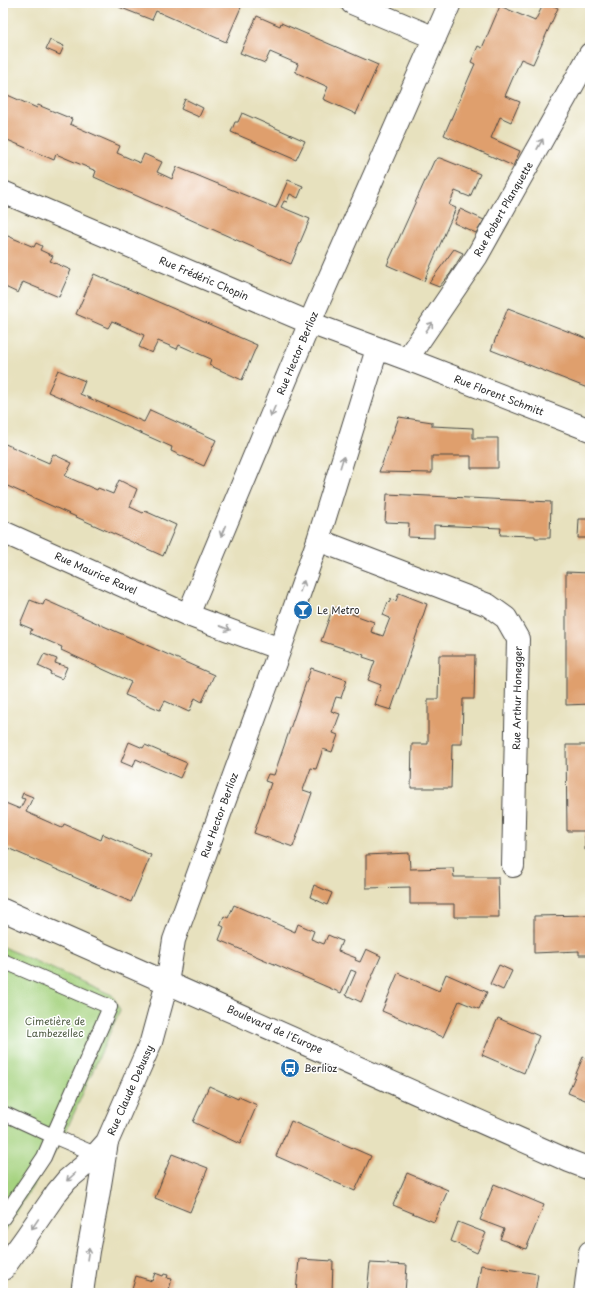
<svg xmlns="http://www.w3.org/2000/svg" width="593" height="1296" viewBox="0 0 593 1296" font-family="'Playpen Sans',sans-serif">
	<rect width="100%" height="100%" fill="#fff"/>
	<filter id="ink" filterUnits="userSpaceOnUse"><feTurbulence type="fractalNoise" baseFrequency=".025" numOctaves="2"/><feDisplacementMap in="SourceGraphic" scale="8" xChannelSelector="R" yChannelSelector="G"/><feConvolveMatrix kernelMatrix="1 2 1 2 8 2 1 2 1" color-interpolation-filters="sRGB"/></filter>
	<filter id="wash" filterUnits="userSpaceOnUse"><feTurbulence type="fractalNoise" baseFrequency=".012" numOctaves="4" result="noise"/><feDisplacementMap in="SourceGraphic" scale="16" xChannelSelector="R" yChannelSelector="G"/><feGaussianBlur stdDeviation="0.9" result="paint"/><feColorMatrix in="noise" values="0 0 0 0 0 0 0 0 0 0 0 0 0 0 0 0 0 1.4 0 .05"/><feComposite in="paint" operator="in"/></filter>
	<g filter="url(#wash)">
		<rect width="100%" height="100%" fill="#e7e1be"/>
		<path fill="#a6d380" stroke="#687f56" d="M3,947L112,995L120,1010L62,1140L3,1233Z"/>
		<g id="blocks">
			<path fill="#df9f6d" d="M121,3H237L242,5L226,42L156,11L152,20L119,7Z
				M544,3H547L558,8L533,64L521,59L505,96L520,102L511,122L500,117L491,138L520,151L513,166L444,135L475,64L471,62L478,46L482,48L500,6L535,21Z
				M257,16L280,26L281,23L378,65L356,114L323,99L328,87L295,72L298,64L270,52L265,63L240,53Z
				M50,40L64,46L60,55L46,49Z
				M3,93L37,108L38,105L72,119L70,124L120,146L117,153L140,163L144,154L162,162L157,172L172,179L177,167L276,208L288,180L303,186L298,198L290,194L287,202L284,201L281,207L310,219L291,264L94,177L96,171L56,154L54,160L3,138Z
				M185,99L203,108L199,117L181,109Z
				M242,113L305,141L296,160L231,132L235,122H238Z
				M438,158H440L480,174L470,197L455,191L449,205L456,208L424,281L387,265L434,161Z
				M460,209L484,220L476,233L454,223Z
				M3,234L34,247L36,243L42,246L40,250L53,256L50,261L71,270L59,297L23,282L18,293L3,286Z
				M454,249L463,253L450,274L439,287L429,283Z
				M94,274L257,345L242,380L209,365L211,359L179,345L177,349L158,341L152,353L139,347L144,335L112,321L108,328L76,314Z
				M508,308L590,340V389L491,350Z
				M58,370L85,381L80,394L144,422L150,410L216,440L204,466L171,451L172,447L48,392Z
				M399,417L432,422V426L473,428V438H498V468H471V456H432V473L379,472Z
				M3,443L49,463L53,454L72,463L65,476L97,490L98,488L113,494L119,480L137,489L130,507L143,513L145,511L176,525L163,556L3,484V477L6,470L3,469Z
				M588,482H590V538H578L579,519H588Z
				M387,494L551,502L550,538H535V536L500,535L501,528L434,525V538L408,537L409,523L385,522Z
				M566,572L590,573V704L566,705Z
				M399,593L427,604L391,710L375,705L381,685L368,680L375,661L363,657L364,655L321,641L333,607L374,622L371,632L383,636L390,618L383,615L388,602L389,603L391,599L396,601Z
				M30,600L43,605L45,600L214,675L202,702L195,698L189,712L165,701L160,710L125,695L131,682L61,650L62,647L30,633L32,629L20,624Z
				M44,654L57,659L55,663L67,667L62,679L50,674L51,672L38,666Z
				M439,655H475L474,699H463L462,744H452L451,788H411L412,744H428V699H438Z
				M311,668L347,680L341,698L336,697L331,711L340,714L333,733L338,735L332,752L323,749L316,769L311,768L303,790L312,793L293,847L254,833L271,783L265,781L268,774L274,775Z
				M129,742L143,748L145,745L187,763L180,778L136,759L133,767L121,762Z
				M566,745H590V850H585V831H567Z
				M23,793L33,797L26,812L62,828L64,824L101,840L103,834L151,855L131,902L3,846V802L20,809L25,799L21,798Z
				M409,853L410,869L453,868L454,877H498L499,917H454V904H410V887L366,888V855Z
				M314,885L332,893L327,905L310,897Z
				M234,905L295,932L298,924L314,931L311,939L324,944L328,935L342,941L338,951L356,958L355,960L360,962L366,949L381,956L361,1002L346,995L356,972L351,970L341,993L219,940L224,927L220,925L224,916L228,918Z
				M590,915V955H579V951L534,953V916Z
				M499,965L512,971L503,990L490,984Z
				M398,973L439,991L446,974L487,992L479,1009L459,1001L443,1037L382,1011Z
				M498,1018L539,1036L524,1073L482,1055Z
				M583,1057L590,1060V1102L568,1093Z
				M209,1086L238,1099L239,1097L257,1105L240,1144L193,1122Z
				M291,1121L371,1156L355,1191L276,1156Z
				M172,1154L208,1168L190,1212L155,1198Z
				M407,1173L448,1190L434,1222L393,1205Z
				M494,1184L544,1205L526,1249L500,1239L504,1229L480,1220Z
				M458,1222L486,1233L477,1253L451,1241Z
				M299,1259L333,1261L332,1293H296Z
				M370,1263L407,1265L405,1293H367Z
				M481,1265L538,1274L535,1293H476Z
				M155,1273L163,1276L164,1274L168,1275L167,1278L172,1279L168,1293H131L136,1276L152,1281Z"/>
		</g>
	</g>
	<g filter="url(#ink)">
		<use href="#blocks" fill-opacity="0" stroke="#474641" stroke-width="1"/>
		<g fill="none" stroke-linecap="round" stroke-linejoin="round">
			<g stroke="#474641" stroke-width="16">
				<path id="lane" d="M3,961L110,1007L53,1136L3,1113
					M3,1218L44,1157L53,1136L95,1154"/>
			</g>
			<g stroke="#474641" stroke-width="24">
				<path id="street" d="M352,3L435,38
					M3,192L310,323L407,359L590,430
					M407,359L477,256L590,54
					M3,532L188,615L280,649
					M318,540L488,605L506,618L518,639L513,866
					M188,615L316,308L450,3
					M3,1269L24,1240L57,1192L67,1180L91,1160L107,1142
					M82,1293L88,1251L97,1203L107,1142L151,1042L167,983L174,940L280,649L318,540L377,349
					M585,1293L590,1252"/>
			</g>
			<g stroke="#474641" stroke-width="24">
				<path id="primary" d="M3,910L569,1161L590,1169"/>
			</g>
			<use href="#lane" stroke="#fff" stroke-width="14"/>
			<use href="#street" stroke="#fff" stroke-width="22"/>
			<use href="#primary" stroke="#fff" stroke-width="22"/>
		</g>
		<defs><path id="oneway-shaft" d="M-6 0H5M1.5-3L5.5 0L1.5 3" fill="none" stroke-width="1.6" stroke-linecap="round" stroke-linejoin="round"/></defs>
		<g stroke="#a0a0a0">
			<use href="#oneway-shaft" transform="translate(540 144) rotate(-61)"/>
			<use href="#oneway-shaft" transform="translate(429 327) rotate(-56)"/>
			<use href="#oneway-shaft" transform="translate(273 411) rotate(113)"/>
			<use href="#oneway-shaft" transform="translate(342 462) rotate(-73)"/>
			<use href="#oneway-shaft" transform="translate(223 531) rotate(113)"/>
			<use href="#oneway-shaft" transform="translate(302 586) rotate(-71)"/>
			<use href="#oneway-shaft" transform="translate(225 628) rotate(21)"/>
			<use href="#oneway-shaft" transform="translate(71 1177) rotate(138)"/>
			<use href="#oneway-shaft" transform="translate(35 1224) rotate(124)"/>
			<use href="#oneway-shaft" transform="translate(88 1254) rotate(-81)"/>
		</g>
	</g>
	<defs>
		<g id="bar-disc" transform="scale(1)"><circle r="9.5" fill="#1f6fb2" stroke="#fff"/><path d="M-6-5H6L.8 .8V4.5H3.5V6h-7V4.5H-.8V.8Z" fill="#fff"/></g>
		<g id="bus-disc" transform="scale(1)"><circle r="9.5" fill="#1f6fb2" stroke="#fff"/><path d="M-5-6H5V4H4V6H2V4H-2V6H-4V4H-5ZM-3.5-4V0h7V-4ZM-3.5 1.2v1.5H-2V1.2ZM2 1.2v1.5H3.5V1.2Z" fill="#fff"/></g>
	</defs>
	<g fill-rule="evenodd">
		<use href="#bar-disc" x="303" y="610"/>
		<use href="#bus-disc" x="290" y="1068"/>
	</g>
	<g text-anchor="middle" stroke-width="3" stroke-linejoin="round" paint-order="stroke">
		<g font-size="10" fill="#2b2b2b" stroke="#fff">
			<text transform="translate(503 209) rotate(-60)" y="4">Rue Robert Planquette</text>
			<text transform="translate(204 278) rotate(23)" y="4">Rue Frédéric Chopin</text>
			<text transform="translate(297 353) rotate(-67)" y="4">Rue Hector Berlioz</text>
			<text transform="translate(499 395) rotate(21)" y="4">Rue Florent Schmitt</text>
			<text transform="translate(96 573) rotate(24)" y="4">Rue Maurice Ravel</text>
			<text transform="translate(517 698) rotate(-89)" y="4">Rue Arthur Honegger</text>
			<text transform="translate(219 815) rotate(-70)" y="4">Rue Hector Berlioz</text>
			<text transform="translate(275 1029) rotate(24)" y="4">Boulevard de l'Europe</text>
			<text transform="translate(130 1090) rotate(-66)" y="4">Rue Claude Debussy</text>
		</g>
		<g font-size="10" fill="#2b2b2b" stroke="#fff" text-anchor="start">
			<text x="317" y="614">Le Metro</text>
			<text x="304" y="1072">Berlioz</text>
		</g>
		<g font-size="10" fill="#505d44" stroke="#fff">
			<text x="55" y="1025">Cimetière de<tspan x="55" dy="12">Lambezellec</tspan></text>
		</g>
	</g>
	<rect width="593" height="1296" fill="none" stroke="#fff" stroke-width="16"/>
</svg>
